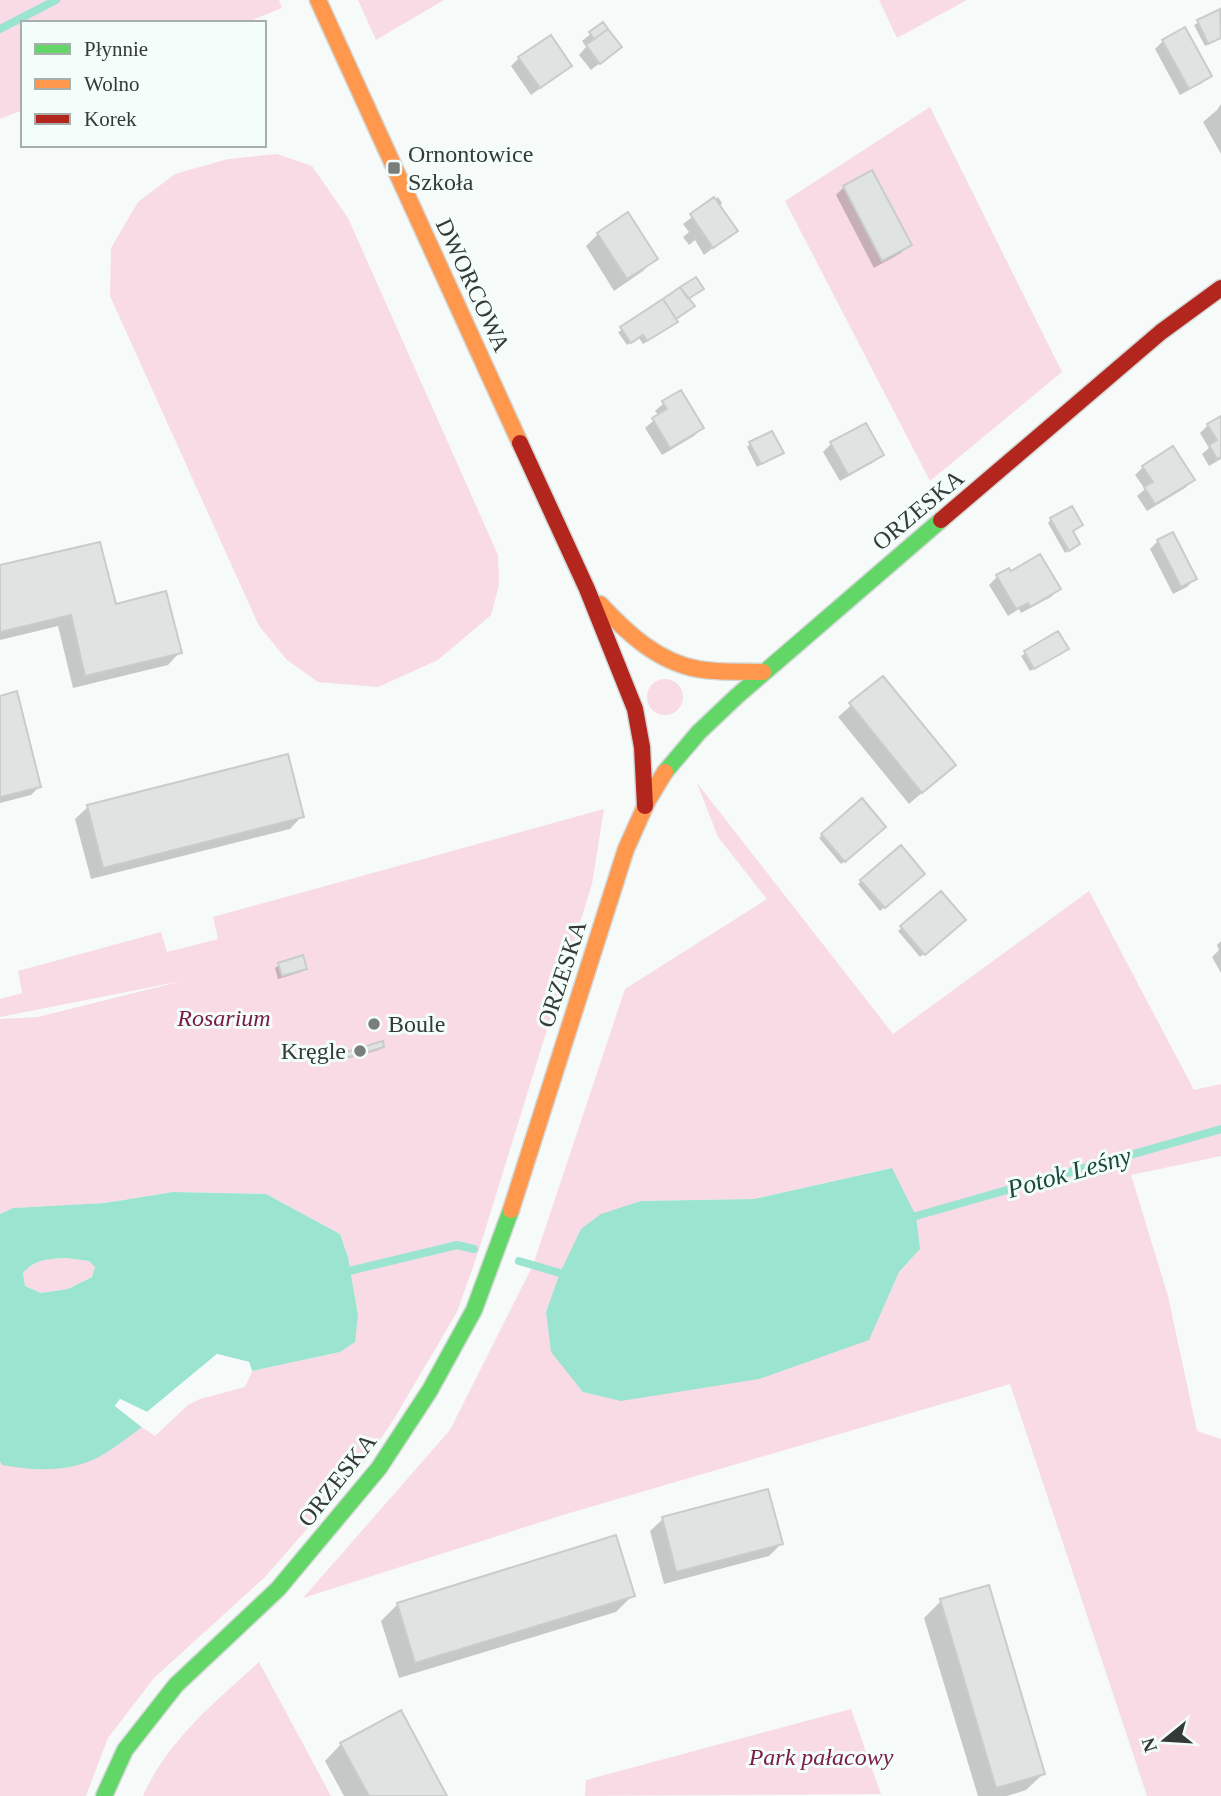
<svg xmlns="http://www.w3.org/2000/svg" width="1221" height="1796" viewBox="0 0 1221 1796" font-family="Georgia,serif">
	<rect width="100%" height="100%" fill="#f6fbf9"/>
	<path fill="#f9dbe5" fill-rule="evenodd" d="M0,0H279L282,8L245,23H23V110L0,119Z
		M358,0H444L376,40Z
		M879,0H967L897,38Z
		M930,107L1062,372L930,481L785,201Z
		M277,154L312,166L348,218L498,555L499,585L491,615L438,660L378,687L318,682L287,660L259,626L110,296L111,248L138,202L175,174L228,159Z
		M647 697a18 18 0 1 1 36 0a18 18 0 1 1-36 0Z
		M697,783L893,1034L1089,891L1194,1090L1221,1084V1156L1131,1175L1168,1296L1197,1431L1221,1439V1796H1147L1010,1384L563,1515L303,1598L450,1430L533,1265L625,989L767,899L718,837ZM891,1168L920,1249L899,1272L868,1340L551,1352L546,1311L581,1229L641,1201L754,1199Z
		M604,809L592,884L479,1250L457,1312L394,1419L364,1464L265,1577L154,1678L108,1738L86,1796H0V1461L3,1465L79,1464L142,1427L155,1436L188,1405L200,1399L245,1387L252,1371L340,1352L358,1315L348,1257L340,1234L266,1194L173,1192L105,1203L13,1208L0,1214V1019L38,1017L182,981L0,1017V999L22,993L18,971L161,932L167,952L218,939L213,917Z
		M66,1258L89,1261L95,1267L92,1277L68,1289L41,1293L25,1286L23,1273C35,1259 48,1259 66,1258Z
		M259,1662L331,1796H143C167,1741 216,1701 259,1662Z
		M851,1709L881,1794L585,1796L586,1780Z"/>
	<path fill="#9ae4d0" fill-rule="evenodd" d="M892,1168L916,1216L920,1249L899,1272L869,1340L759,1379L621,1401L583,1392L551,1352L546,1312L560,1273L581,1229L601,1214L641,1201L754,1199Z
		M173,1192L266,1194L340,1234L348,1257L358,1315L355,1342L340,1352L252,1371L249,1362L217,1354L147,1412L120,1399L115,1406L142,1427C127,1438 111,1451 95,1459C66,1472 33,1471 2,1465L0,1461V1214L13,1208L105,1203ZM66,1258L89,1261L95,1267L92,1277L68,1289L41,1293L25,1286L23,1273C35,1259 48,1259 66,1258Z"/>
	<path fill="#f6fbf9" d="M217,1354L249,1362L252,1371L251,1374L246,1365L218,1358L148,1415L121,1403L120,1405L144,1425V1429L115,1406L120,1399L147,1412Z"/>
	<path fill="#0003" d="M1220,11L1221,38L1205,46L1194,25Z
		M603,24L620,47L591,70L579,55L586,47L582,41Z
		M1163,41L1210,75L1202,83L1180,95L1155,49Z
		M519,58L570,66L531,95L511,66Z
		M1221,104V154L1203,122L1217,110Z
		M871,173L909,245L901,253L874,268L836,195L844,187Z
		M718,197L722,203L719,207L736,230L704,255L695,240L689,245L683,237L689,232L683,224Z
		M598,234L655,259L643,271L614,291L586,246Z
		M702,289L688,300L672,325L643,344L639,338L627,345L618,332Z
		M664,403L702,428L694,436L662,455L645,428L659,416L655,411Z
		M1221,418V459L1209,466L1202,454L1209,448L1200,433L1208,425Z
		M750,444L782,453L757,467L747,447Z
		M831,444L882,454L874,462L840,481L823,452Z
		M1143,467L1193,480L1185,488L1147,511L1137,496L1145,489L1135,475Z
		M1051,519L1081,525L1072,532L1078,544L1075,547L1065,553L1048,523Z
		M1158,541L1195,579L1187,587L1173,594L1150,549Z
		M0,567L115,606L180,652L168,665L73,688L58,626L0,640Z
		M1011,573L1059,589L1051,597L1021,613L1019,609L1008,616L989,585L997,577Z
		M1058,633L1067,649L1030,671L1021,656Z
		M882,678L954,765L909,804L838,717Z
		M0,698L40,786L31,795L0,803Z
		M862,801L881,831L841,864L819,838Z
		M88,807L302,816L290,829L91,879L75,819Z
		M901,847L923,874L880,911L858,884Z
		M941,893L963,920L920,957L898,931Z
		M1221,941V973L1212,957L1219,950L1217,945Z
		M279,965L305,968L301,972L278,979L275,968Z
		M382,1046L379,1050L334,1062L333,1060L337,1056Z
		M663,1519L781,1544L769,1556L664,1584L650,1531Z
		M633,1595L616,1612L399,1678L381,1621L398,1604Z
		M941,1601L1043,1774L1026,1790L1007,1796H978L924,1618Z
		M341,1744L445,1796H344L325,1761Z"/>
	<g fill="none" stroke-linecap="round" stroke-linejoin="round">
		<path stroke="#9ae4d0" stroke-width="8" d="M0,29L56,0
			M916,1216L1221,1129
			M519,1261L560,1273
			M341,1273L457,1245L474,1249"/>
	</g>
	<path fill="#dfe4e2" stroke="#c8ccca" stroke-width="2" d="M1220,9L1221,38L1208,44L1197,20Z
		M603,22L608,29L594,39L589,32Z
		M1185,27L1212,76L1189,89L1162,40Z
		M608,29L622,47L600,64L586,45Z
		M551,35L572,66L540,88L518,57Z
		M872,170L912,245L882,261L843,186Z
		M714,197L738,231L713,248L690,214Z
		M628,212L658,259L627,279L597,233Z
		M696,277L704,289L688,299L680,287Z
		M680,287L695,306L676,319L663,299Z
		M663,299L678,322L647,341L643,335L631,343L620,327Z
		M681,390L704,428L670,448L652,418L667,409L662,401Z
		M1221,416V457L1217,459L1209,445L1217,440L1207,424Z
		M866,423L884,455L848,475L830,442Z
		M772,431L784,453L761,464L749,442Z
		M1173,446L1195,480L1155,504L1144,487L1153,482L1142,466Z
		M1072,506L1083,525L1073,531L1080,544L1069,551L1050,518Z
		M1173,532L1197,579L1181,587L1157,540Z
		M100,542L116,604L166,591L182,653L85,676L71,615L0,632V565Z
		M1040,554L1061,589L1030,607L1028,603L1016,609L996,575L1009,568L1011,571Z
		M1058,631L1069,649L1034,669L1024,651Z
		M883,676L956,765L922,793L849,703Z
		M17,691L41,787L0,797V696Z
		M288,754L304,817L103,868L87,805Z
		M862,798L886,827L845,862L821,834Z
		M901,845L925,874L885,908L860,880Z
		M941,891L966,920L925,955L900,926Z
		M303,955L307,969L282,976L278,963Z
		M383,1041L384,1047L338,1060L336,1055Z
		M768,1489L783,1544L676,1572L662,1517Z
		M616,1535L635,1596L415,1663L397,1603Z
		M989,1585L1045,1774L996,1788L940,1599Z
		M401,1710L447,1796H369L340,1743Z"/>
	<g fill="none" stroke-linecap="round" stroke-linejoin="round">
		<g stroke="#d3d7d6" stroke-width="19">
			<path id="fast" d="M665,772L699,732L737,696L941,520
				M104,1796L125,1750L176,1685L278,1589L379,1468L430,1390L474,1310L511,1210"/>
		</g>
		<g stroke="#d3d7d6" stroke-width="19">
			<path id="slow" d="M318,0L520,443
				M600,604C627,633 658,662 698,669C719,673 742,671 763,672
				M511,1210L626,849L648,800L665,772"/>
		</g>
		<g stroke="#d3d7d6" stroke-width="19">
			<path id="jam" d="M520,443L587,589L635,709L642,747L645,806
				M941,520L1161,332L1221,288"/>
		</g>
		<use href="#fast" stroke="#63d668" stroke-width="16"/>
		<use href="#slow" stroke="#ff974d" stroke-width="16"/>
		<use href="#jam" stroke="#b3261e" stroke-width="16"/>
	</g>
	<g fill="#797d7c" stroke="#f3fefa" stroke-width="2.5">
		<rect x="387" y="161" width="14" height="14" rx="3.5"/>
		<circle cx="374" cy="1024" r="7"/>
		<circle cx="360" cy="1051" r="7"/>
	</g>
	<g text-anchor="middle" stroke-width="6" stroke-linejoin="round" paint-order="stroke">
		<g font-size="24" fill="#353938" stroke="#f3fefa" text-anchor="start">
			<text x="408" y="162">Ornontowice<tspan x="408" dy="28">Szkoła</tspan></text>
			<text x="388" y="1032">Boule</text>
			<text x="346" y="1059" text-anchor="end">Kręgle</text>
		</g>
		<g font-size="24" fill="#353938" stroke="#f3fefa">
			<text transform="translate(473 285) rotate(65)" y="8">DWORCOWA</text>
			<text transform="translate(918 510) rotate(-40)" y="8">ORZESKA</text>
			<text transform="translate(562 974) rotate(-72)" y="8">ORZESKA</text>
			<text transform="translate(337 1480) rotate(-52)" y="8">ORZESKA</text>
		</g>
		<g font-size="24" font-style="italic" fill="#7a1a47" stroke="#f3fefa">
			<text x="224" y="1026">Rosarium</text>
			<text x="821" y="1765">Park pałacowy</text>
		</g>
		<g font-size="26" font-style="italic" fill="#1a483c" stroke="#f3fefa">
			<text transform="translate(1069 1172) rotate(-16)" y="9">Potok Leśny</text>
		</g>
	</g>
	<rect x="21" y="21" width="245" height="126" fill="#f3fefa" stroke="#a7afac" stroke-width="2"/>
	<rect x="35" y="44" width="35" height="10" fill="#63d668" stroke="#a7afac" stroke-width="2"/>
	<text x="84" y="56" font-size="21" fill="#353938">Płynnie</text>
	<rect x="35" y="79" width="35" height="10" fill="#ff974d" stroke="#a7afac" stroke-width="2"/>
	<text x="84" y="91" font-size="21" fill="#353938">Wolno</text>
	<rect x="35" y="114" width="35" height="10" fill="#b3261e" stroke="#a7afac" stroke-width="2"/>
	<text x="84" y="126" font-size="21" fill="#353938">Korek</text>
	<g transform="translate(1165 1740) rotate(252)" stroke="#f3fefa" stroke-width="5" paint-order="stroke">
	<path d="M0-5L12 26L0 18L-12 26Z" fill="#353938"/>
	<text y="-10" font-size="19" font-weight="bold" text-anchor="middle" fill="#353938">N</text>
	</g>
</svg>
